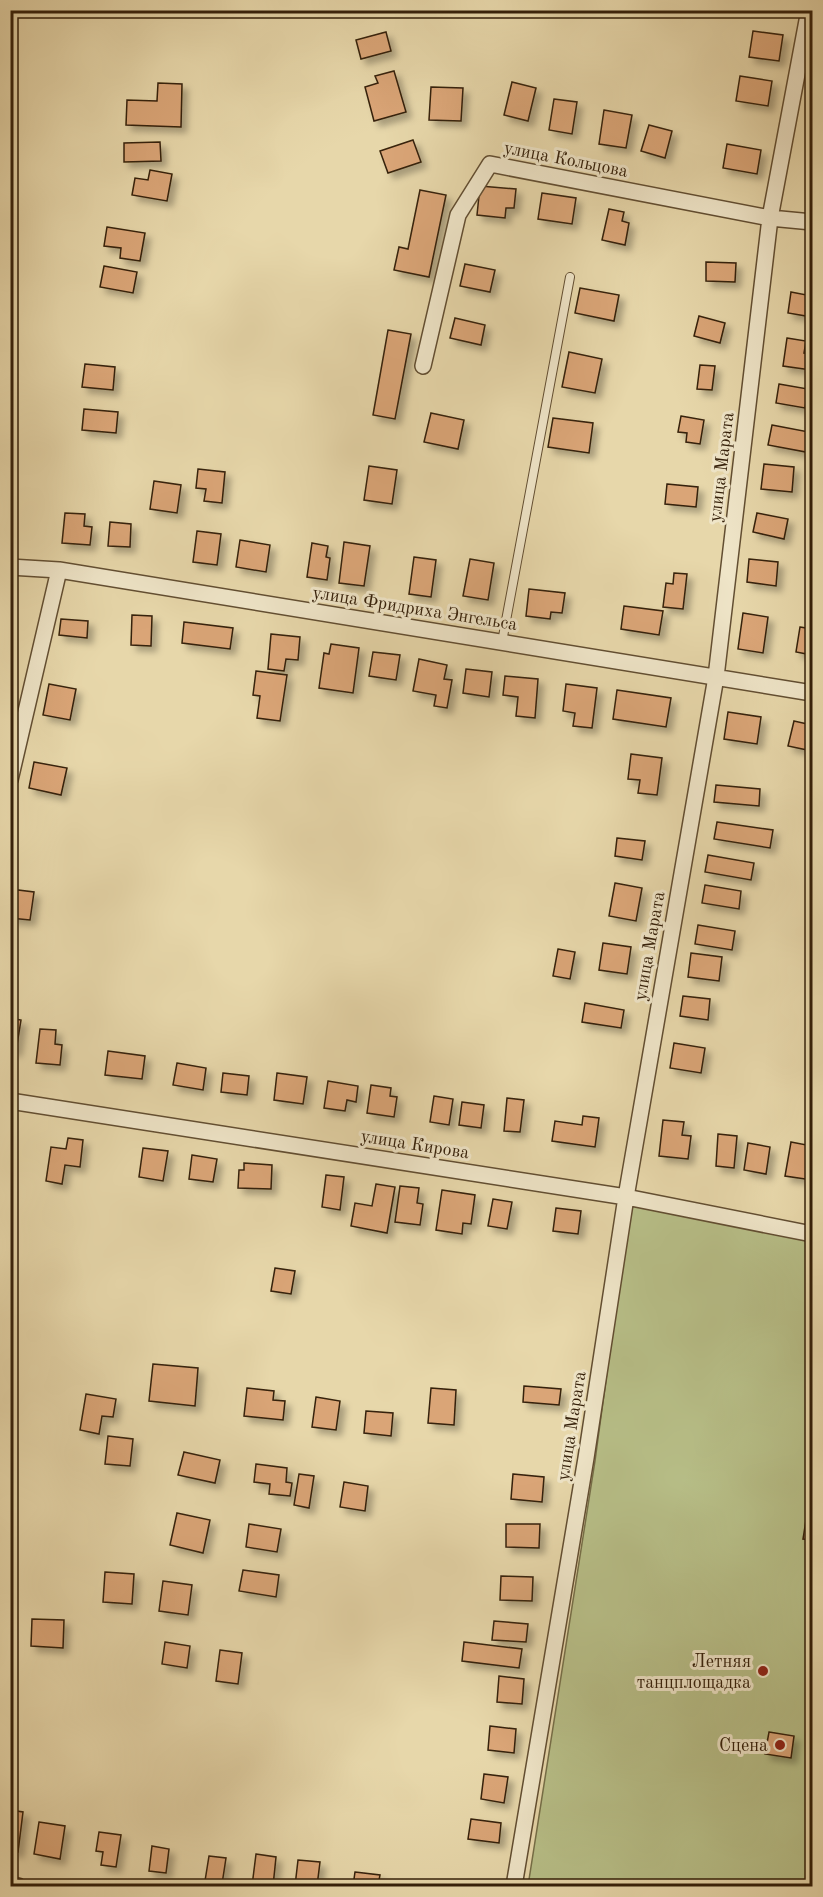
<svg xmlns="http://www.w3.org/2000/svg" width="823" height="1897" viewBox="0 0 823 1897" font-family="'Old Standard TT',serif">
	<defs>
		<filter id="shadow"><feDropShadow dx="5.5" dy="5.5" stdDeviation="3" flood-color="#0004"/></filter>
	</defs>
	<rect width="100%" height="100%" fill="#e7d7aa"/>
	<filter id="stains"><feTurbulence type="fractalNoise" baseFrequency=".00333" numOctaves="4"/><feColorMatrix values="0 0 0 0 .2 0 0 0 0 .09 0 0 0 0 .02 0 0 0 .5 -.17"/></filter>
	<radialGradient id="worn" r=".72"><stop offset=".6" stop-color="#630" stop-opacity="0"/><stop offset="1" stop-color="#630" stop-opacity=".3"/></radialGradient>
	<path fill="#b7be87" stroke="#766f48" stroke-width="1.5" d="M630,1202L812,1242V1886H528L595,1461Z"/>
	<path fill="#daa577" stroke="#35200a" stroke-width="1.5" filter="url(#shadow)" d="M753,31L783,35L779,61L749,57Z
		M386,32L391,51L361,59L356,40Z
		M394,71L406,112L374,121L365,87L378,83L375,76Z
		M740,76L772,81L768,106L736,101Z
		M512,82L536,88L528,121L504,115Z
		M158,83L182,84L181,127L126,125L127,100L157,101Z
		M431,87L463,88L461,121L429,120Z
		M554,99L577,102L572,134L549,130Z
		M604,110L632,115L626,148L599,144Z
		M649,125L672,131L665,158L641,151Z
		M413,140L421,162L388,173L380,151Z
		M160,142L161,161L124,162V143Z
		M727,144L761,150L757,174L723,168Z
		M150,170L172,174L167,201L132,195L135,178L148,180Z
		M480,186L516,189L514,208H506L505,218L477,215Z
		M420,190L446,195L429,277L394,270L399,247L408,249Z
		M542,193L576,198L572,224L538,219Z
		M609,209L624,212L622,221L629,223L625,245L602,240Z
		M107,227L145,233L140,261L120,258L121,248L104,246Z
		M706,262L736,263L735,282L706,281Z
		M465,264L495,270L490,292L460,286Z
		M104,266L137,272L133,293L100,287Z
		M580,288L619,295L614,321L575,313Z
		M791,292L812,296V317L788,313Z
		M699,316L725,323L720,343L694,336Z
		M455,318L485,325L481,345L450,338Z
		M388,330L411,334L395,419L373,415Z
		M787,338L806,341L804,353L812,354L811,370L783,366Z
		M569,352L602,359L595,393L562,387Z
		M85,364L115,367L113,390L82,387Z
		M700,365L715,366L712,390L697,389Z
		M779,384L808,389L805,408L776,403Z
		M84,409L118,412L116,433L82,430Z
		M431,413L464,420L458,449L424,442Z
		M681,416L704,420L700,444L686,442L687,433L678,432Z
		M553,418L593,423L589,453L548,447Z
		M772,425L809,432L806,452L768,445Z
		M764,464L794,467L792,492L761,489Z
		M369,466L397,470L392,504L364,500Z
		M198,469L225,472L222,503L204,501L206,489L196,488Z
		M154,481L181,485L177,513L150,509Z
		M667,484L698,487L696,507L665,504Z
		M65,513L85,514L84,526L92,527L90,545L62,543Z
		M757,513L788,519L784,539L753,532Z
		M110,522L131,524L130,547L108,546Z
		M197,531L221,534L217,565L193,562Z
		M240,540L270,545L266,572L236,567Z
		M344,542L370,546L364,586L339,583Z
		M312,543L328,546L326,557L330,558L327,580L307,577Z
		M414,557L436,560L431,597L409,594Z
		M470,559L494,563L488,600L463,596Z
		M749,559L778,562L776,586L747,582Z
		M674,573L687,574L683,609L663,607L666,583L673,584Z
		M529,589L565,593L562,613L551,612L550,619L526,616Z
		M624,606L663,611L659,635L621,629Z
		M743,613L768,617L763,653L738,649Z
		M132,615L152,616L151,646L131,645Z
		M61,619L88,621L87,638L59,635Z
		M184,622L233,628L230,649L182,643Z
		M800,627L812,629V655L796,652Z
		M271,634L300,637L298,660L286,659L284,671L268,669Z
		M331,644L359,648L353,693L319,688L324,653L329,654Z
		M373,652L400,655L396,680L369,676Z
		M419,659L447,665L444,679L452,680L447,708L434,706L436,695L413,691Z
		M466,669L492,672L489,697L463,693Z
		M256,671L287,675L280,721L257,718L260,696L253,695Z
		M505,676L538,679L535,718L516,716L518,697L503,695Z
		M49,684L76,689L70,720L43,715Z
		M566,684L597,688L592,728L573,726L575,713L563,711Z
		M617,690L671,698L666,727L613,719Z
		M728,712L761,717L757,744L724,739Z
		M794,721L812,725V751L788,746Z
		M631,754L662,758L657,795L638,793L640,780L628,779Z
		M34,762L67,768L61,795L29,788Z
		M716,785L760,789L759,806L714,802Z
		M717,822L773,830L770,848L714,839Z
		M617,838L645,841L642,860L615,856Z
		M708,855L754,863L751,880L705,872Z
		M615,883L642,888L636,921L609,916Z
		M705,885L741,891L739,909L702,903Z
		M10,889L34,892L30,920L10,918Z
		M698,925L735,931L732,950L695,944Z
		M603,943L631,947L627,974L599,970Z
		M558,949L575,952L570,979L553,976Z
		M691,953L722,957L719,981L688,977Z
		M683,996L710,999L708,1020L680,1016Z
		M585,1003L624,1010L621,1028L582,1022Z
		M10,1018L21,1020L16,1051L10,1050Z
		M40,1029L56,1030L55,1044L62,1045L60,1065L36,1063Z
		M674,1043L705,1048L701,1073L670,1068Z
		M108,1051L145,1056L142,1079L105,1075Z
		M177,1063L206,1068L203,1090L173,1085Z
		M223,1073L249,1076L247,1095L221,1092Z
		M277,1073L307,1077L303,1104L274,1100Z
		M328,1081L358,1086L356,1102L347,1100L345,1111L324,1108Z
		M371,1085L391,1088L390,1096L397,1097L394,1117L367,1113Z
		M434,1096L453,1099L449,1125L430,1122Z
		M507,1098L524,1100L520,1132L504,1131Z
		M462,1102L484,1105L481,1128L459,1125Z
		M583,1116L599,1118L595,1147L552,1141L555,1121L582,1125Z
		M663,1120L684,1122L682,1135L691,1136L688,1159L659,1156Z
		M718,1134L737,1136L734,1168L716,1166Z
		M68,1138L83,1140L80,1167L65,1165L62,1184L46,1181L51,1147L66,1149Z
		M791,1142L812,1146V1180L785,1176Z
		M748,1143L770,1147L766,1174L744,1170Z
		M143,1148L168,1151L163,1181L139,1177Z
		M192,1155L217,1159L213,1182L189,1179Z
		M244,1163L272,1165L271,1189L238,1188L239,1170H244Z
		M326,1175L344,1177L340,1210L322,1207Z
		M376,1184L395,1187L387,1233L351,1226L355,1203L372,1206Z
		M400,1186L419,1188L417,1203L423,1204L420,1225L395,1222Z
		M442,1190L475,1195L471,1224L463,1223L462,1234L436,1230Z
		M493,1199L512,1202L507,1229L488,1226Z
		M556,1208L581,1211L578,1234L553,1231Z
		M275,1268L295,1271L291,1294L271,1291Z
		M153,1364L198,1368L195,1406L149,1401Z
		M524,1386L561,1389L559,1405L523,1402Z
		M247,1388L274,1391L273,1400L285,1401L283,1420L244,1416Z
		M431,1388L456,1390L454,1425L428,1423Z
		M86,1394L116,1399L113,1417L102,1416L99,1434L80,1430Z
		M316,1397L340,1401L336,1430L312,1427Z
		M366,1411L393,1413L391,1436L364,1433Z
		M108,1436L133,1439L130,1466L105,1464Z
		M184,1452L220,1460L215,1483L178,1475Z
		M256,1464L287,1468L286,1482L292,1483L290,1496L269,1494L270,1484L254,1482Z
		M299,1474L314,1476L309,1508L294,1505Z
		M513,1474L544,1477L542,1502L511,1499Z
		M344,1482L368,1486L365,1511L340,1507Z
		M177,1513L210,1520L203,1553L170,1545Z
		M807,1514L812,1515V1540L803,1539Z
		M249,1524L281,1529L277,1552L246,1547Z
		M506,1524H540L539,1548L506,1547Z
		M243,1570L279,1575L276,1597L239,1591Z
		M105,1572L134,1574L132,1604L103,1602Z
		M501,1576L533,1577L532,1601L500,1600Z
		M163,1581L192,1585L188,1615L159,1611Z
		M32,1619L64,1620L63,1648L31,1646Z
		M494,1621L528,1624L526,1642L492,1640Z
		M165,1642L190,1646L187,1668L162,1664Z
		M464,1642L522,1649L519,1668L462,1661Z
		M220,1650L242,1653L238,1684L216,1681Z
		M499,1676L524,1679L522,1704L497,1702Z
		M490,1726L516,1729L514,1753L488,1750Z
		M769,1732L794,1736L791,1758L765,1754Z
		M484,1774L508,1777L504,1803L481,1799Z
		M10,1810L23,1812L18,1852L10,1851Z
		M471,1819L501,1823L499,1843L468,1839Z
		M39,1822L65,1826L60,1859L34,1854Z
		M99,1832L121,1835L116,1867L101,1865L103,1852L96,1851Z
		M152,1846L169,1849L166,1873L149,1871Z
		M256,1854L276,1857L273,1886H252Z
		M209,1856L226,1858L222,1884L205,1881Z
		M298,1860L320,1862L317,1886H295Z
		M355,1872L380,1875L378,1886H353Z"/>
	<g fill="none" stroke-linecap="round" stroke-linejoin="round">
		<g stroke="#624e32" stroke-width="10">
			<path id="service" d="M502,642L570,277"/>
		</g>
		<g stroke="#624e32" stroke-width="18">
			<path id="minor" d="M423,366L458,215L490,164L770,218L812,222
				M10,567L59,570L812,693
				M10,780L59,570
				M10,1101L626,1197L812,1234
				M10,1885L18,1886
				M514,1886L586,1458L626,1197L716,677L770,218L809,10"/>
		</g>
		<use href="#service" stroke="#efe5c8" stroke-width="8"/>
		<use href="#minor" stroke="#efe5c8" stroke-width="15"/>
	</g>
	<g fill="#8f2418" stroke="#efe5c8" stroke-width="2">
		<circle cx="763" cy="1671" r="6"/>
		<circle cx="780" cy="1745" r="6"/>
	</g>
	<g text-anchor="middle" stroke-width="6" stroke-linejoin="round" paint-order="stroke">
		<g font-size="18" fill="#35200a" stroke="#efe5c8">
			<text transform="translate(566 159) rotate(11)" y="6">улица Кольцова</text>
			<text transform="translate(721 467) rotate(-83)" y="6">улица Марата</text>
			<text transform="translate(415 608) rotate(9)" y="6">улица Фридриха Энгельса</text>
			<text transform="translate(649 946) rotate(-80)" y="6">улица Марата</text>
			<text transform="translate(415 1144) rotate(9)" y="6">улица Кирова</text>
			<text transform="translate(571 1426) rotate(-81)" y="6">улица Марата</text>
		</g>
		<g font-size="18" fill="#35200a" stroke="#efe5c8" text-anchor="end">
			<text x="751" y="1667">Летняя<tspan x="751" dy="21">танцплощадка</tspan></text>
			<text x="768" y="1751">Сцена</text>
		</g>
	</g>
	<rect width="823" height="1897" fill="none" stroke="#e7d7aa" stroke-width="36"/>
	<rect x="12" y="12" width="799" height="1873" fill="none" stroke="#35200a" stroke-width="3"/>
	<rect x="18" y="18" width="787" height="1861" fill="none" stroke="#35200a" stroke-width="1.5"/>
	<rect width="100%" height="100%" filter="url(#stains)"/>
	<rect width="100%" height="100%" fill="url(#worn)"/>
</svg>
